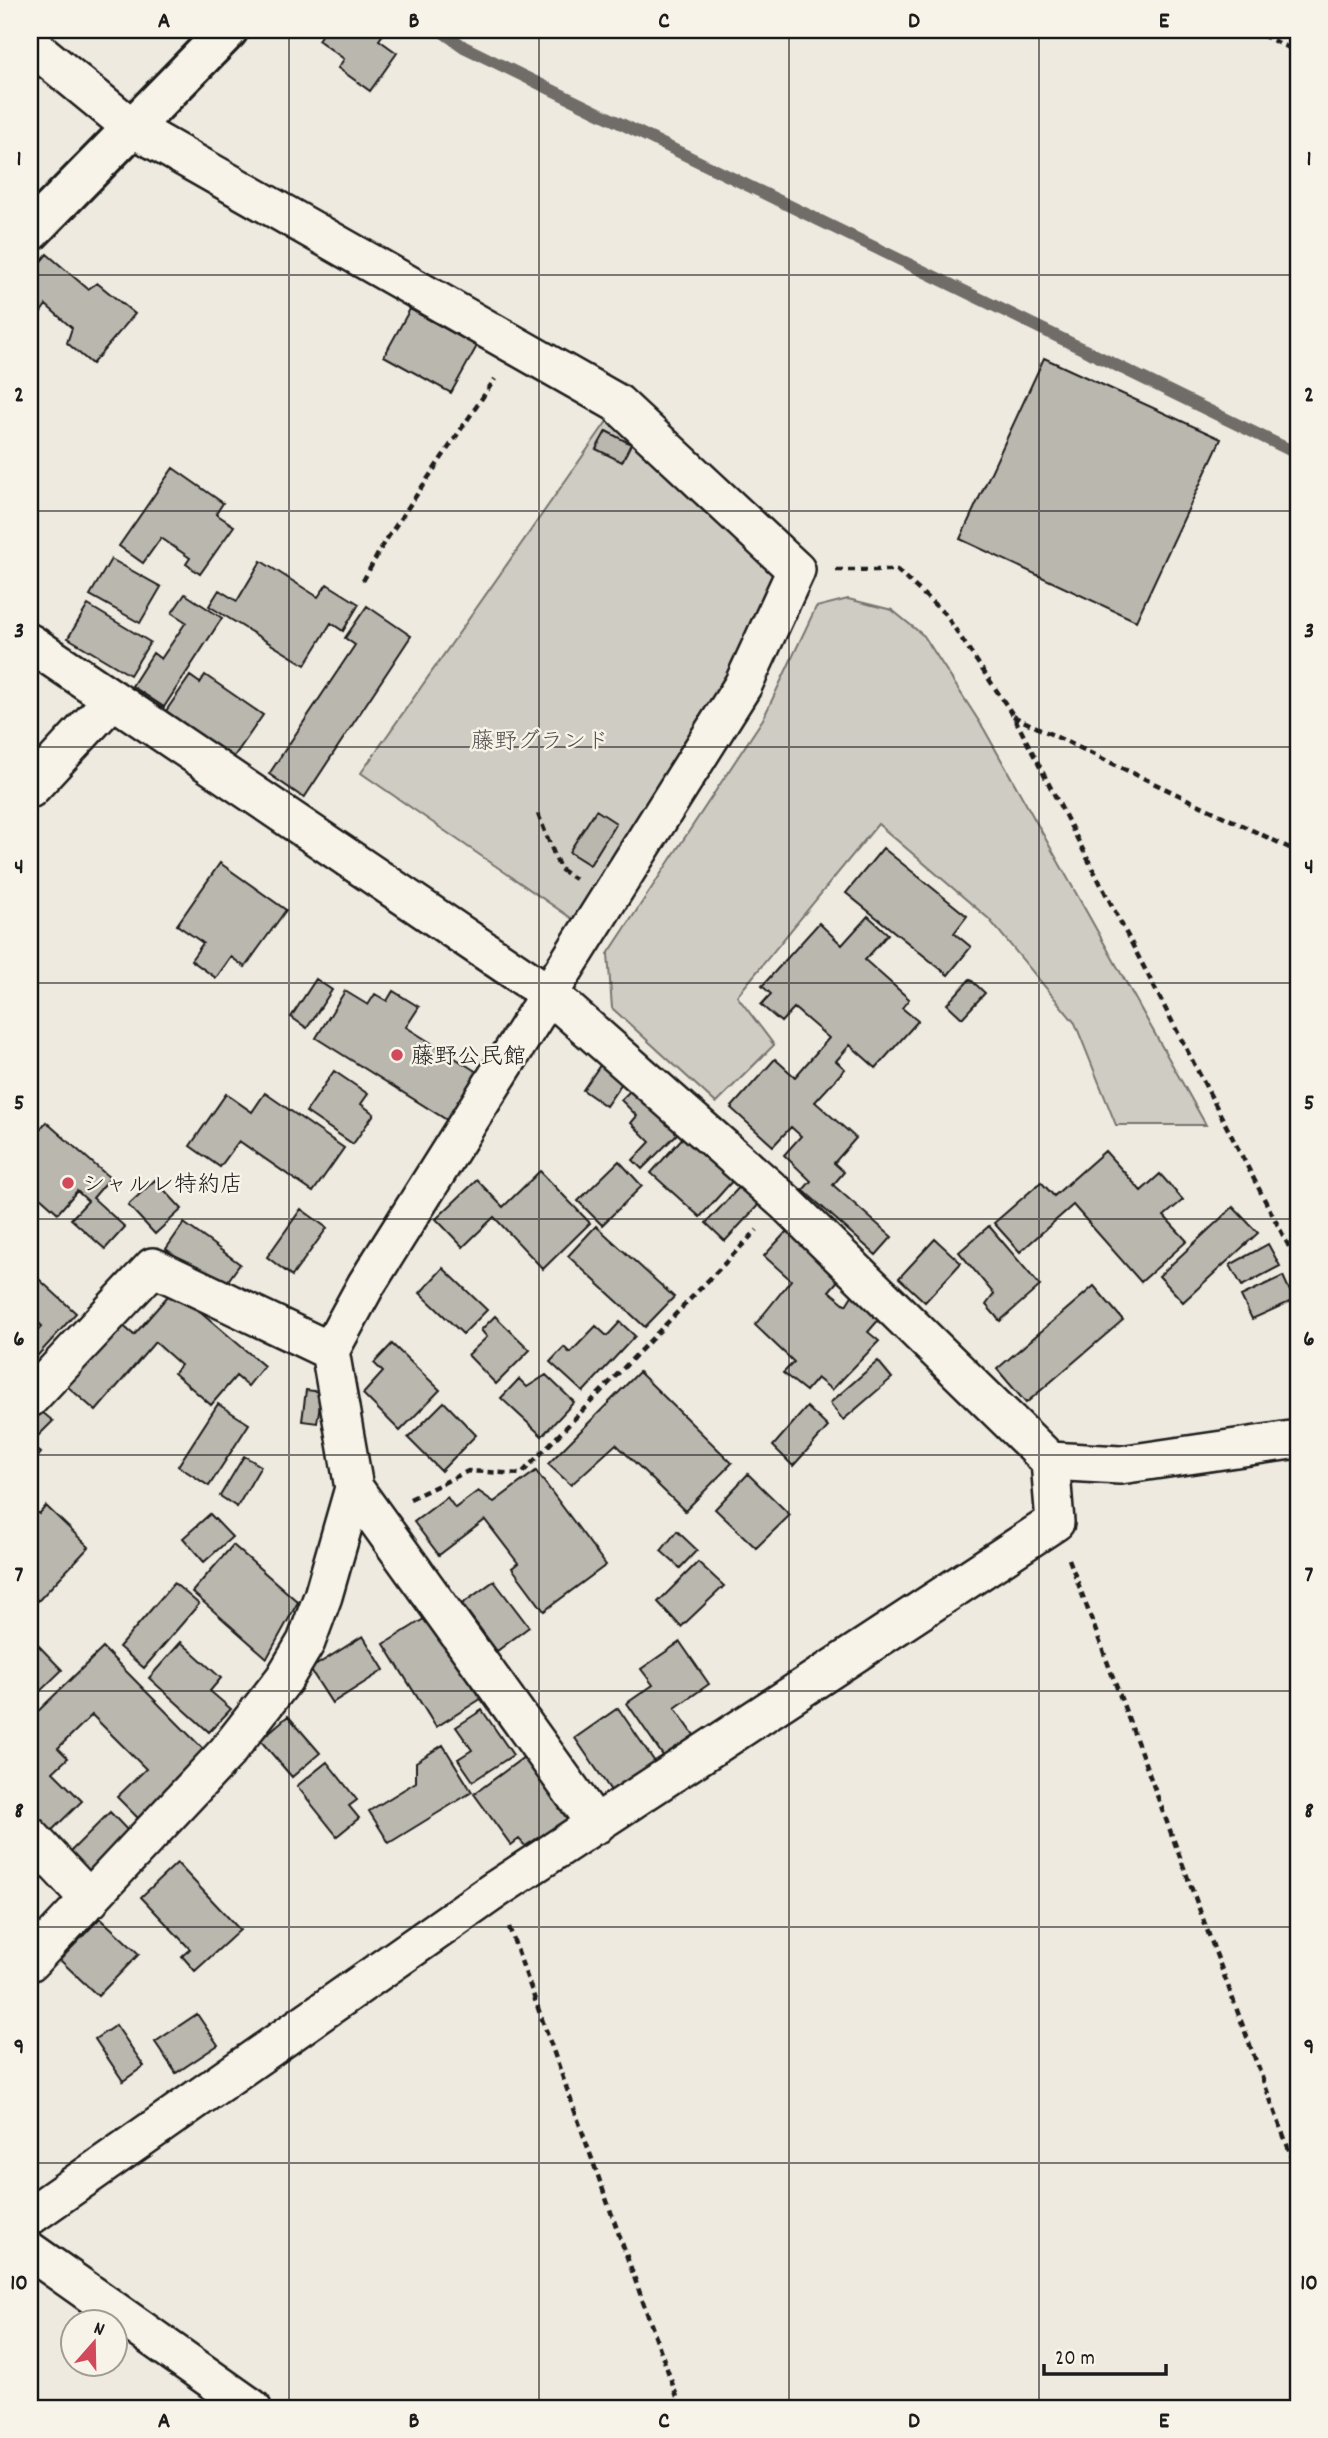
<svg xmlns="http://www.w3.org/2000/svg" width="1328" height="2438" viewBox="0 0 1328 2438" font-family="Dekko,'Klee One',sans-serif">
	<rect width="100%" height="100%" fill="#eeeae0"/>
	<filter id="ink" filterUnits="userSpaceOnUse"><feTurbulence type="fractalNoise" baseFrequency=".0143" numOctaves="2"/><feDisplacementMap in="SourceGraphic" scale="14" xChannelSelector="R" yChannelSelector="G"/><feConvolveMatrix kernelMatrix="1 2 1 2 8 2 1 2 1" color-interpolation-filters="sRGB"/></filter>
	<g filter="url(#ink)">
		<path fill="#cfccc3" stroke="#767470" stroke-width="2" d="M610,417L770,567L775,583L707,718L574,920L361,773Z
			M848,599L892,610L924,636L984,729L1206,1125H1116L1075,1023L989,919L878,824L737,996L774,1045L716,1103L612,1008L608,954L763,719L816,607Z"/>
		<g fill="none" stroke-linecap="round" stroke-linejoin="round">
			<path stroke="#6f6d69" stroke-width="12" d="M440,30L464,47L1298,454"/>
		</g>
		<path fill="#bab7af" stroke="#1c1c1c" stroke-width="2" d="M325,30H386L379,40L397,53L370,91L338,68L344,59L318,40Z
			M47,254L88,289L97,283L135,314L92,364L67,343L72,328L46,305L38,316L30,309V274Z
			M410,309L477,346L451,393L384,356Z
			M1044,358L1221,439L1136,621L960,539Z
			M606,431L631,444L622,462L596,449Z
			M173,468L223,503L216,514L234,526L200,574L186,564L190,558L161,538L143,563L119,546Z
			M111,559L161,587L140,623L90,595Z
			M261,561L318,597L327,584L359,604L343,631L331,623L305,665L209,606L219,590L237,601Z
			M185,594L222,618L164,707L132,686L153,653L161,659L186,622L172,613Z
			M88,605L150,642L130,675L68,638Z
			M367,606L411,636L304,798L269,774L355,645L345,638Z
			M205,675L263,715L233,758L166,711L190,676L200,683Z
			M596,810L616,823L590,865L569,852Z
			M883,848L967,916L954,933L971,947L948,975L846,893Z
			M220,863L286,910L245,967L231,957L216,978L191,960L203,943L177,925Z
			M868,916L888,934L865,960L909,999L902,1008L918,1021L876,1068L850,1045L836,1061L845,1069L815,1102L856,1138L834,1163L844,1172L833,1185L892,1237L876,1255L803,1190L811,1181L784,1155L801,1136L791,1127L773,1146L731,1108L775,1059L795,1077L829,1038L794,1008L781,1022L761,1005L771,994L762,986L819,923L842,945Z
			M316,979L332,990L307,1028L291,1017Z
			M970,979L985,993L962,1018L947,1004Z
			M345,991L368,1005L375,994L387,1001L393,991L419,1007L406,1027L477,1072L447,1120L316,1038Z
			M603,1061L626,1077L606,1106L583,1090Z
			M334,1071L368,1094L361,1104L374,1114L353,1144L306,1112Z
			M637,1084L682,1129L642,1169L633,1160L650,1142L631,1123L637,1116L621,1100Z
			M265,1093L344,1148L313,1192L239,1141L220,1167L190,1146L226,1094L252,1112Z
			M46,1122L110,1178L93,1198L125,1227L105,1249L71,1219L88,1201L77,1191L58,1213L30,1188V1141Z
			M686,1134L735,1178L700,1217L651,1173Z
			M1105,1151L1141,1191L1160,1174L1183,1200L1164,1216L1187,1241L1141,1282L1073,1205L1020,1252L994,1223L1041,1182L1054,1196Z
			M619,1161L642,1186L602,1225L578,1201Z
			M540,1171L590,1223L543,1269L494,1217L463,1247L436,1219L477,1180L503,1207Z
			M155,1180L182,1209L155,1234L128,1205Z
			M744,1182L763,1200L725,1241L706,1223Z
			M1233,1207L1258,1233L1183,1302L1159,1276Z
			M301,1209L327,1228L292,1276L267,1257Z
			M184,1223L240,1264L222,1289L166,1249Z
			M596,1226L674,1297L645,1327L568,1256Z
			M989,1226L1040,1286L1000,1321L986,1305L994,1294L959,1252Z
			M788,1230L842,1276L829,1291L846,1305L853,1294L881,1317L868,1332L879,1341L832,1390L817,1378L806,1391L783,1373L794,1362L755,1325L791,1280L764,1256Z
			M935,1239L961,1263L925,1302L899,1278Z
			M1268,1244L1280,1266L1242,1286L1230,1265Z
			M443,1268L487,1310L463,1334L420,1293Z
			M30,1271L76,1313L30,1364V1339L42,1326L30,1315Z
			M1283,1276L1294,1300L1252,1319L1241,1296Z
			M1094,1286L1123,1320L1026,1403L997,1369Z
			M174,1289L264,1366L248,1386L236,1376L211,1405L174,1373L181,1365L155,1342L96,1411L60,1380L113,1317L134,1335Z
			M495,1316L530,1350L496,1384L468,1355L487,1337L481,1330Z
			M620,1322L635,1336L583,1392L550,1362L564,1347L570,1353L596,1326L607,1336Z
			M392,1344L440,1390L400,1431L363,1394L383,1372L374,1363Z
			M878,1361L892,1378L843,1420L830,1403Z
			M639,1372L732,1463L685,1511L616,1444L571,1485L548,1464Z
			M546,1375L574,1402L542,1436L501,1398L519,1379L527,1387Z
			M306,1390L322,1392L317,1423L302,1421Z
			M444,1402L476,1435L441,1471L408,1438Z
			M218,1404L249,1424L209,1486L178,1466Z
			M36,1407L53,1421L36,1438L30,1433V1415Z
			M807,1407L828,1427L793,1466L773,1446Z
			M30,1444L41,1453L30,1467Z
			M244,1456L261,1466L237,1507L220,1496Z
			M536,1471L606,1565L544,1611L512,1568L518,1563L485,1520L439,1555L414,1522L447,1497L455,1508L478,1491L494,1502Z
			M748,1474L790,1515L756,1548L715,1509Z
			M30,1506L39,1514L46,1506L89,1547L38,1601L30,1593Z
			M210,1514L232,1537L204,1562L183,1538Z
			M677,1531L697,1550L680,1568L661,1551Z
			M233,1545L298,1602L267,1658L192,1592Z
			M698,1562L724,1586L681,1627L658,1602Z
			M494,1581L529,1627L497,1651L462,1604Z
			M174,1583L199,1604L144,1668L119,1647Z
			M430,1615L484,1697L436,1727L384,1644Z
			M363,1636L384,1670L332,1703L310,1669Z
			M181,1642L221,1678L210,1691L231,1709L209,1732L149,1678Z
			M680,1642L709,1684L675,1708L694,1735L664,1757L627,1703L653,1685L641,1669Z
			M37,1644L62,1670L30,1701V1651Z
			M103,1648L208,1754L140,1820L117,1797L146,1769L92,1715L58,1748L68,1758L53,1772L82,1801L46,1836L30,1820V1719Z
			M618,1708L657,1765L614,1795L575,1738Z
			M482,1710L513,1755L473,1781L458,1759L472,1750L456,1727Z
			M288,1716L320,1753L292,1777L260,1740Z
			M443,1745L472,1792L389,1843L369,1811L416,1782V1762Z
			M524,1757L568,1818L527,1848L519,1839L511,1845L474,1794Z
			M327,1762L357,1800L349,1806L359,1818L337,1836L297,1786Z
			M110,1812L132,1835L89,1877L67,1855Z
			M177,1863L240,1930L195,1971L182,1956L190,1949L141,1897Z
			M100,1918L139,1954L98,1996L60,1960Z
			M197,2014L218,2045L176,2073L155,2042Z
			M116,2025L144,2066L123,2081L95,2039Z"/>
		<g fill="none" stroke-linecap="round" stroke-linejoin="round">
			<g stroke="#1c1c1c" stroke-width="42">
				<path id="street" d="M30,44L131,127L617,403L796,570L743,685L366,1285L330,1351L354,1488L323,1596L306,1642L284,1679L227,1752L30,1962
					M30,643L549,994L785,1202L1050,1461L1120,1465L1298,1439
					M30,789L113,699
					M30,1398L153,1267L330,1351
					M354,1488L596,1825
					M30,1836L90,1900
					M30,2216L495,1890L1055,1522L1050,1461
					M30,2251L252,2408"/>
			</g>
			<g stroke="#1c1c1c" stroke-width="44">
				<path id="secondary" d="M30,232L228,30"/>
			</g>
			<path stroke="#1c1c1c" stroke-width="4.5" stroke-dasharray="7 5" stroke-linecap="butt" d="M1251,30L1298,52
				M836,570H897L945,614L1013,715L1298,1264
				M363,581L384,543L495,379
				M1013,716L1298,852
				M538,814L560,869L575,879
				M410,1499L468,1471L521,1474L757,1230
				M1069,1559L1298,2174
				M509,1927L681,2408"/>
			<use href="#street" stroke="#f7f3e8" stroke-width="37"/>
			<use href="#secondary" stroke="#f7f3e8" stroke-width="38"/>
		</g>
	</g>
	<path fill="none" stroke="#1c1c1c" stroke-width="2" stroke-opacity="0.55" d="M289,30V2408M539,30V2408M789,30V2408M1039,30V2408M30,275H1298M30,511H1298M30,747H1298M30,983H1298M30,1219H1298M30,1455H1298M30,1691H1298M30,1927H1298M30,2163H1298"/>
	<g fill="#d1495b" stroke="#f7f3e8" stroke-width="2.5">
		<circle cx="397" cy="1055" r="7"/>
		<circle cx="68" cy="1183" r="7"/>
	</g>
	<g text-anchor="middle" stroke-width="5" stroke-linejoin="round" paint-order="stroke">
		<g font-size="23" fill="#52514e" stroke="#f7f3e8">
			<text x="540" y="748">藤野グランド</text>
		</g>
		<g font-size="23" fill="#1c1c1c" stroke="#f7f3e8" text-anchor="start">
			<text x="411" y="1063">藤野公民館</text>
			<text x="82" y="1191">シャルレ特約店</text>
		</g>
	</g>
	<rect width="1328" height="2438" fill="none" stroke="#f7f3e8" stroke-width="77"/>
	<g transform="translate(94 2343) rotate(20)"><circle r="33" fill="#f7f3e8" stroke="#9f9d96" stroke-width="2"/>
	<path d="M0-5L12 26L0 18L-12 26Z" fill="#d1495b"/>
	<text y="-10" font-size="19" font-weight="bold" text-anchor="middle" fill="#1c1c1c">N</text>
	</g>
	<path d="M1044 2364v10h122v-10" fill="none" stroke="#1c1c1c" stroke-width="3.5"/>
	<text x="1055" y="2364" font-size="21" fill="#1c1c1c" stroke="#f7f3e8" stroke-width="5" paint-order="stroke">20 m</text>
	<rect x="38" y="38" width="1252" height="2362" fill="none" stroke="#1c1c1c" stroke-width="2.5"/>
	<g font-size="23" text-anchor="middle" font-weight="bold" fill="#1c1c1c">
		<text x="164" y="27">A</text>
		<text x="414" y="27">B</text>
		<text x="664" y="27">C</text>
		<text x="914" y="27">D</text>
		<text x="1164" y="27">E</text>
		<text x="19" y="165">1</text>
		<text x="1309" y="165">1</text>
		<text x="19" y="401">2</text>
		<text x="1309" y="401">2</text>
		<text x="19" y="637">3</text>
		<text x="1309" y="637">3</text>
		<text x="19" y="873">4</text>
		<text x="1309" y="873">4</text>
		<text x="19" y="1109">5</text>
		<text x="1309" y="1109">5</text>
		<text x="19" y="1345">6</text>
		<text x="1309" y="1345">6</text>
		<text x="19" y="1581">7</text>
		<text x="1309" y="1581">7</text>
		<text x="19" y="1817">8</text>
		<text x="1309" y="1817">8</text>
		<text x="19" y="2053">9</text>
		<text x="1309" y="2053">9</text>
		<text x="19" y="2289">10</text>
		<text x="1309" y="2289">10</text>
		<text x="164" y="2427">A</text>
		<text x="414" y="2427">B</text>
		<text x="664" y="2427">C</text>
		<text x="914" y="2427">D</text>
		<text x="1164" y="2427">E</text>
	</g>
</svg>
